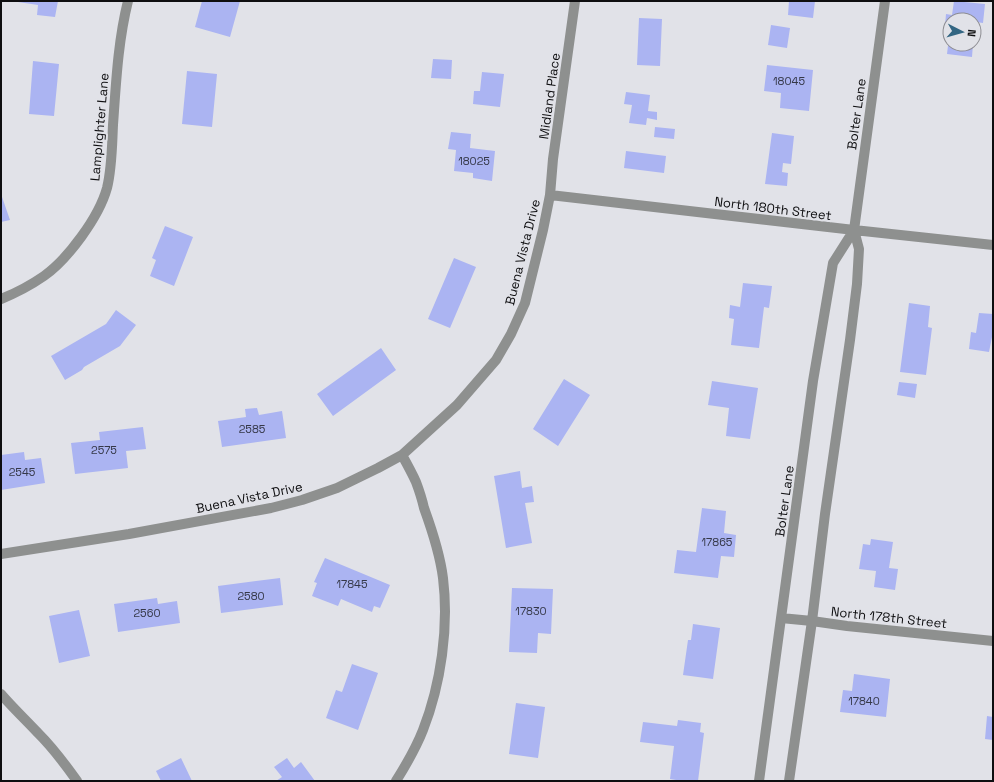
<svg xmlns="http://www.w3.org/2000/svg" width="994" height="782" viewBox="0 0 994 782" font-family="'Space Grotesk',sans-serif">
	<rect width="100%" height="100%" fill="#e1e2e8"/>
	<path fill="#abb4f2" d="M18,1H58L55,17L37,15L38,5L18,2Z
		M202,1H240L230,37L195,27Z
		M789,1H815L813,18L788,15Z
		M954,1L985,4L983,23L976,22L975,32H974V20H950V44H973L972,57L947,54L949,37H944L946,14L952,15Z
		M639,18L662,19L660,66L637,65Z
		M771,25L790,28L787,48L768,45Z
		M433,59L452,60L451,79L431,78Z
		M33,61L59,64L54,116L29,114Z
		M767,65L813,70L809,111L780,108L781,93L764,91Z
		M187,71L217,74L212,127L182,124Z
		M482,72L504,74L500,107L473,104L474,91H480Z
		M626,92L650,95L648,111L657,112V120L647,118L646,125L629,123L632,105L624,104Z
		M655,127L675,129L674,139L654,137Z
		M451,132L471,134L470,148L495,151L492,181L473,178V173L454,171L456,150L448,149Z
		M772,133L794,136L791,164L783,163L782,172L788,173L787,186L765,184Z
		M626,151L666,156L664,173L624,168Z
		M1,194L10,220L1,222Z
		M165,226L193,237L174,286L150,276L156,260L152,258Z
		M454,258L476,267L450,328L428,319Z
		M743,283L772,286L769,308L764,307L759,348L731,345L734,319L729,318L730,305L740,307Z
		M909,303L930,306L928,327L932,328L926,375L900,372Z
		M116,310L136,325L120,346L84,367L82,370L65,380L51,356L106,324Z
		M979,313L993,314V337H992L989,352L969,349L971,332L976,333Z
		M381,348L396,370L333,416L317,394Z
		M564,379L590,395L558,446L533,429Z
		M712,381L758,388L750,439L726,436L729,408L708,405Z
		M899,382L917,384L915,398L897,395Z
		M257,408L259,415L282,411L286,438L222,447L218,421L246,417L245,409Z
		M143,427L146,449L126,451L128,468L75,474L71,443L100,440L99,432Z
		M24,452L25,460L41,458L45,483L1,490V455Z
		M520,471L522,488L532,486L534,502L525,503L532,543L506,548L494,476Z
		M702,508L726,511L724,533L736,535L734,557L721,556L718,578L674,573L677,550L696,552Z
		M871,539L893,542L889,568L898,569L895,590L874,587L876,571L859,569L863,544L870,545Z
		M325,558L390,585L380,608L374,606L372,612L341,599L338,606L312,596L317,583L314,582Z
		M280,578L283,605L221,613L218,586Z
		M512,588L553,589L551,634L538,633L537,653L509,652Z
		M157,598L158,604L177,601L180,623L118,632L114,604Z
		M79,610L90,656L59,663L49,616Z
		M693,624L720,628L713,679L683,675L688,640H691Z
		M352,664L378,673L358,730L326,718L336,690L342,692Z
		M854,674L890,679L886,717L840,712L843,690L852,691Z
		M516,703L545,707L538,758L509,754Z
		M987,716L993,717V740L985,739Z
		M678,720L701,723L700,732L704,733L698,781H682L670,779L674,746L640,742L643,722L677,726Z
		M181,758L192,781H161L156,771Z
		M287,758L294,768L301,762L315,781H276L282,777L274,767Z"/>
	<g fill="none" stroke-linecap="round" stroke-linejoin="round">
		<path stroke="#8e908f" stroke-width="10" d="M550,195L854,230L993,245
			M1,299C16,293 31,285 44,276C68,259 99,217 107,188C112,168 112,145 113,125C116,83 118,41 128,1
			M1,554L129,534L271,508L302,500L337,488L378,468L402,455L457,405L496,360L511,334L525,303L543,230L550,195L553,159L575,1
			M781,618L812,621L847,626L993,641
			M1,694C13,708 26,720 38,733C52,747 65,764 77,781
			M396,781C406,765 416,748 423,730C441,684 449,627 443,578C440,554 432,530 424,508C422,499 419,490 416,482C412,473 407,464 402,455
			M759,781L813,381L833,263L854,230
			M789,781L812,621L825,514L850,340L857,284L859,249L854,230L885,1"/>
	</g>
	<g text-anchor="middle" stroke-width="4" stroke-linejoin="round" paint-order="stroke">
		<g font-size="11" fill="#353848">
			<text x="789" y="85">18045</text>
			<text x="474" y="165">18025</text>
			<text x="252" y="433">2585</text>
			<text x="104" y="454">2575</text>
			<text x="22" y="476">2545</text>
			<text x="717" y="546">17865</text>
			<text x="352" y="588">17845</text>
			<text x="251" y="600">2580</text>
			<text x="531" y="615">17830</text>
			<text x="147" y="617">2560</text>
			<text x="864" y="705">17840</text>
		</g>
		<g font-size="13" fill="#0e0e10" stroke="#e1e2e8">
			<text transform="translate(549 96) rotate(-82)" y="5">Midland Place</text>
			<text transform="translate(856 114) rotate(-82)" y="5">Bolter Lane</text>
			<text transform="translate(99 127) rotate(-85)" y="5">Lamplighter Lane</text>
			<text transform="translate(773 208) rotate(7)" y="5">North 180th Street</text>
			<text transform="translate(522 252) rotate(-76)" y="5">Buena Vista Drive</text>
			<text transform="translate(249 497) rotate(-12)" y="5">Buena Vista Drive</text>
			<text transform="translate(784 501) rotate(-82)" y="5">Bolter Lane</text>
			<text transform="translate(889 617) rotate(6)" y="5">North 178th Street</text>
		</g>
	</g>
	<rect width="994" height="782" fill="none" stroke="#0e0e10" stroke-width="4"/>
	<g transform="translate(962 32) rotate(96)"><circle r="19" fill="#e1e2e8" stroke="#8d8d92"/>
	<path d="M0-3L7 15L0 10L-7 15Z" fill="#336683"/>
	<text y="-6" font-size="11" font-weight="bold" text-anchor="middle" fill="#0e0e10">N</text>
	</g>
</svg>
